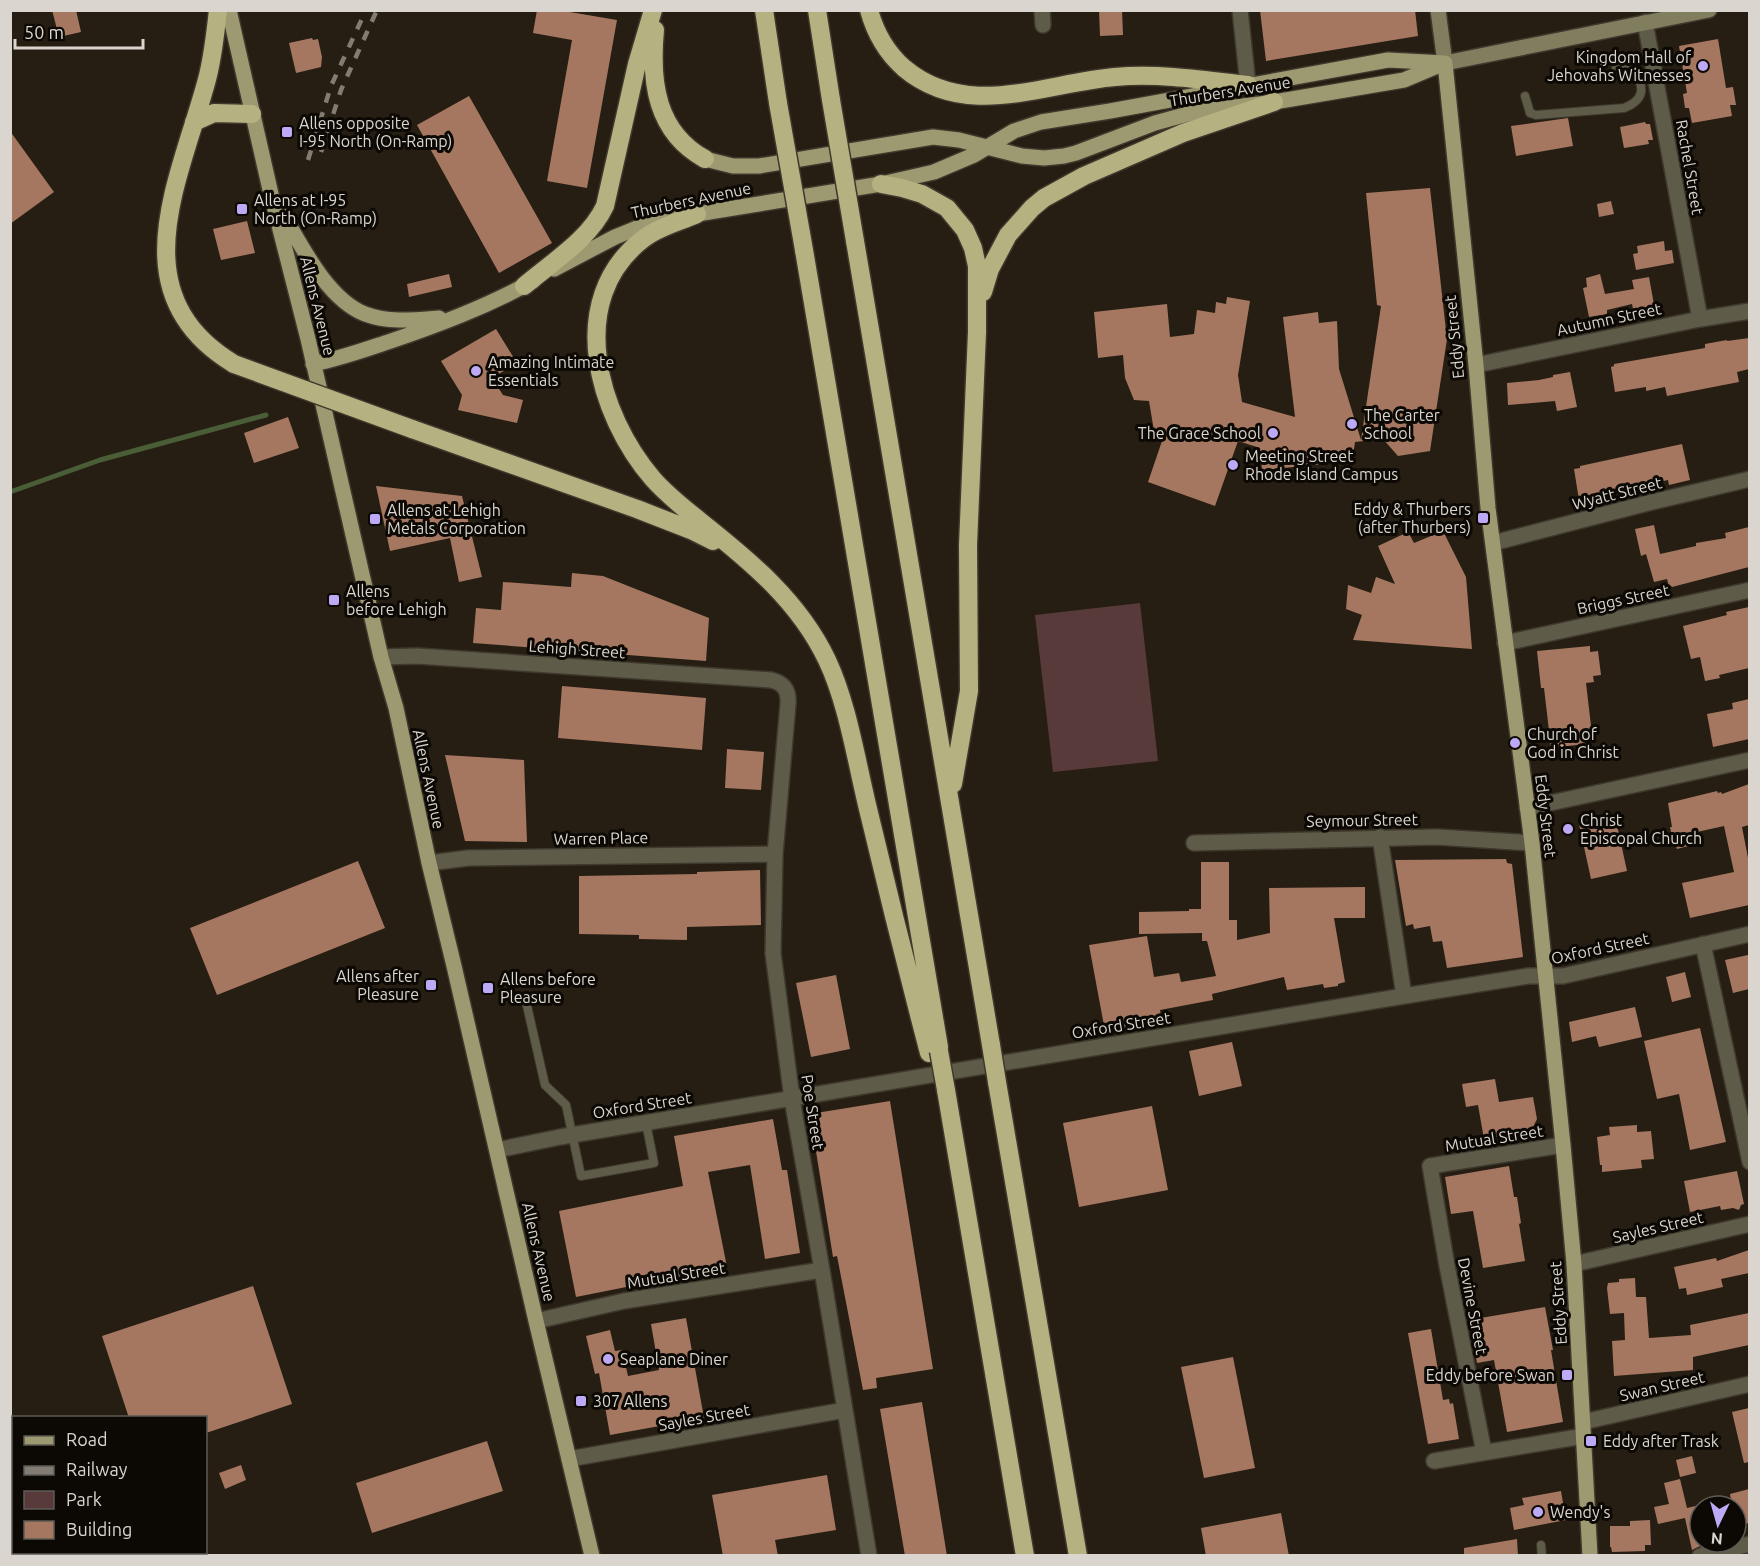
<svg xmlns="http://www.w3.org/2000/svg" width="1760" height="1566" viewBox="0 0 1760 1566" font-family="Ubuntu,sans-serif">
	<rect width="100%" height="100%" fill="#261e13"/>
	<path fill="#583a3a" d="M1140,603L1158,761L1053,772L1035,615Z"/>
	<path fill="#495e36" d="M10,1414L14,1417V1552H96L97,1555H11Z"/>
	<g fill="none" stroke-linecap="round" stroke-linejoin="round">
		<path stroke="#495e36" stroke-width="5" d="M10,492L100,460L266,415"/>
	</g>
	<path fill="#a57760" d="M52,10H76L81,32L59,37Z
		M537,10H558L617,20L587,188L547,181L572,40L533,33Z
		M1099,10H1122L1123,35L1100,36Z
		M1260,10H1415L1418,36L1266,61Z
		M312,38L313,40L318,39L322,57L321,67L296,73L289,43Z
		M1718,39L1726,88L1733,87L1736,105H1730L1732,116L1692,123L1689,108H1685L1683,94L1687,93L1679,46Z
		M469,96L552,243L499,273L417,125Z
		M1568,118L1573,146L1516,156L1511,126Z
		M1645,122L1646,124H1650L1653,140H1648L1649,144L1624,148L1620,127Z
		M10,131L54,192L10,224Z
		M1430,188L1447,339L1430,451L1398,456L1383,439L1355,442L1354,449L1324,464L1262,470L1260,448L1238,441L1215,506L1148,482L1162,441L1155,437L1149,401L1134,400L1125,378L1123,355L1098,358L1094,312L1167,304L1170,337L1194,334L1197,310L1215,313L1216,302L1226,304L1227,297L1250,301L1238,375L1242,402L1295,417L1283,317L1318,312L1319,323L1337,321L1339,369L1361,440L1381,306L1377,305L1366,193Z
		M1611,201L1614,214L1599,217L1597,204Z
		M247,221L255,253L221,260L213,229Z
		M1664,241L1665,251L1672,250L1674,263L1636,270L1633,254L1638,253L1637,246Z
		M449,274L452,287L409,297L407,284Z
		M1600,274L1605,294L1634,289L1632,280L1649,277L1655,310L1634,314L1632,304L1607,310V314L1589,317L1583,288L1587,287L1586,278Z
		M496,329L517,363L492,378L503,395L523,400L517,423L458,410L462,395L441,361Z
		M1749,338V369L1737,372L1739,382L1667,396L1665,387L1646,391V387L1615,392L1611,367L1614,366V364L1705,348V344L1727,340V341Z
		M1570,372L1577,407L1557,411L1555,401L1508,405L1507,383L1539,380L1553,377V375Z
		M288,417L299,448L254,463L244,433Z
		M1682,444L1690,480L1669,485L1668,480L1579,500L1574,469L1580,468V466Z
		M376,486L462,496L482,577L459,582L450,538L390,551Z
		M1654,525L1660,554L1696,546V543L1726,538L1725,533L1749,527V567L1672,587L1671,586H1669L1667,579L1654,582L1646,554L1641,556L1635,529Z
		M1443,531L1466,577L1472,649L1353,640L1362,615L1346,609L1348,585L1371,593L1376,577L1395,584L1378,546L1408,532L1414,543Z
		M572,573L603,576L709,618L706,661L473,643L476,608L501,610L503,582L571,587Z
		M1749,607V668L1719,675L1720,678L1705,681L1700,657L1691,659L1683,626L1727,615L1726,612Z
		M1590,646V652L1598,651L1601,675L1593,676L1594,682L1586,683L1593,743L1551,748L1544,688H1541L1537,651Z
		M562,686L706,698L702,750L558,738Z
		M1749,699V739L1713,747L1707,714L1733,709L1732,703Z
		M727,749L764,752L761,790L725,788Z
		M445,755L524,760L527,842L465,841Z
		M1749,784V825L1742,827L1749,863V905L1690,918L1682,883L1734,872L1724,826L1697,832L1700,843L1677,849L1675,843H1673L1670,827H1672L1668,803L1717,791L1718,793L1721,792L1722,794Z
		M1615,816L1627,871L1591,879L1579,824Z
		M1506,859L1507,863L1512,864L1523,957L1447,968L1442,941L1433,942L1430,926L1414,929L1413,924L1406,926L1395,860Z
		M358,861L385,928L217,995L190,928Z
		M1201,862H1229V920H1237V940L1270,933L1269,888L1365,887V918H1334L1345,982L1338,984V986L1324,988L1323,984L1287,990L1284,977L1212,994L1213,1000L1160,1010L1162,1022L1105,1031L1089,945L1147,936L1154,977L1179,973L1181,982L1216,976L1207,941H1202V933L1139,934V912L1189,911V909H1201Z
		M760,870L761,925L687,927V940L639,939V935L579,934V876L697,874V872Z
		M1748,955L1749,962V989L1733,993L1725,960Z
		M1685,972L1691,997L1672,1002L1666,977Z
		M836,975L850,1049L811,1057L796,983Z
		M1635,1007L1642,1037L1599,1047L1596,1036L1572,1042L1569,1022Z
		M1700,1028L1726,1142L1690,1150L1679,1094L1657,1099L1644,1041Z
		M1232,1042L1242,1086L1199,1096L1189,1051Z
		M1495,1079L1499,1102L1533,1097L1537,1119L1531,1131L1484,1139L1478,1105L1466,1107L1462,1084Z
		M890,1101L933,1369L876,1378L877,1388L863,1390L837,1256L833,1257L810,1114Z
		M1152,1106L1168,1190L1079,1207L1063,1123Z
		M773,1119L782,1170H787L800,1253L765,1259L750,1165L708,1172L727,1267L576,1297L559,1211L683,1186L674,1136Z
		M1637,1125V1132L1651,1131L1654,1159L1641,1160L1642,1168L1602,1172V1165H1600L1597,1137L1610,1135L1609,1127Z
		M1509,1166L1514,1197H1517L1521,1223L1519,1224L1525,1261L1483,1268L1473,1211L1451,1214L1445,1177Z
		M1737,1171L1744,1204L1741,1205L1739,1210L1733,1208L1721,1210L1720,1206L1690,1212L1684,1181Z
		M1749,1250V1273L1721,1279L1723,1287L1687,1295L1686,1288L1679,1289L1674,1267L1716,1258L1717,1261Z
		M1635,1278L1636,1297H1646L1649,1338L1691,1335L1690,1325L1749,1313V1345L1693,1357V1370L1614,1376L1612,1341L1625,1340L1624,1313L1610,1314L1607,1288L1608,1283L1619,1282V1279Z
		M253,1286L292,1404L206,1433V1418H129L102,1336Z
		M1545,1307L1553,1350H1551L1563,1422L1507,1432L1494,1360L1477,1363L1469,1320Z
		M686,1318L704,1418L610,1435L599,1373L595,1374L586,1336L610,1330L615,1351L622,1350L628,1376L659,1370L651,1324Z
		M1431,1329L1443,1400L1449,1399L1450,1404L1453,1403L1459,1439L1428,1444L1408,1333Z
		M1233,1357L1255,1468L1204,1478L1181,1367Z
		M922,1402L947,1556H905L880,1409Z
		M1749,1408V1462L1744,1463L1732,1412Z
		M487,1441L503,1491L372,1533L356,1483Z
		M1692,1456L1696,1473L1680,1477L1676,1460Z
		M241,1465L246,1480L225,1489L219,1473Z
		M827,1475L836,1530L775,1540L778,1556H723L712,1495Z
		M1680,1479L1687,1508L1700,1505V1546L1692,1550L1685,1518L1658,1524L1654,1507L1669,1504L1664,1483Z
		M1749,1489V1523L1741,1525L1736,1521V1506H1732L1730,1494Z
		M1561,1491L1566,1520L1514,1530L1510,1508L1524,1505L1522,1498Z
		M1281,1513L1289,1556H1206L1201,1528Z
		M1650,1520L1651,1545H1645V1551L1612,1552L1611,1547H1610V1526H1630V1521Z
		M1517,1539L1518,1556H1464V1548Z"/>
	<g fill="none" stroke-linecap="round" stroke-linejoin="round">
		<g stroke="#3f382d" stroke-width="10">
			<path id="service" d="M1525,96L1530,113L1536,115L1624,108C1644,100 1645,89 1635,71L1627,68L1616,69
				M525,997L545,1085L566,1105L581,1176L654,1163L646,1123
				M1541,1545L1542,1556"/>
		</g>
		<g stroke="#3f382d" stroke-width="18">
			<path id="minor" d="M1042,10L1043,25
				M1240,10L1248,85
				M1645,22L1700,319
				M1476,365L1700,319L1750,311
				M1493,543L1648,503L1750,479
				M1505,643L1750,590
				M381,657L417,656L771,680C784,683 789,691 788,704L775,854L773,953L792,1099L822,1270L869,1556
				M1527,808L1750,760
				M1380,837L1404,996
				M1194,843L1437,837L1532,843
				M429,863L468,858L775,854
				M1703,944L1750,1162
				M497,1150L560,1137L1404,996L1528,976H1563L1750,934
				M1574,1264L1750,1224
				M536,1321L624,1301L822,1270
				M1583,1422L1750,1384
				M1484,1452L1447,1266L1430,1166L1563,1145
				M569,1459L845,1410
				M1434,1461L1584,1436
				M1700,1556L1750,1544"/>
		</g>
		<g stroke="#3f382d" stroke-width="18">
			<path id="secondary" d="M1438,10L1445,63L1709,10"/>
		</g>
		<g stroke="#3f382d" stroke-width="18">
			<path id="primary" d="M229,10L271,194L308,339L381,657L396,708L429,863L454,966L536,1321L592,1556
				M1445,63L1476,365L1488,508L1532,843L1563,1145L1574,1264L1590,1556
				M705,159L733,166H759L933,137L959,140L1022,156L1044,158L1064,156L1076,153L1155,123L1195,112L1274,102L1404,80L1442,64
				M281,211C301,245 327,299 365,314C389,323 414,320 439,318
				M554,269L615,237L647,224L697,214L881,184L934,172L974,155L1014,131L1041,122L1110,111L1388,60L1445,63
				M313,364C339,359 364,350 388,342C438,325 486,307 533,281"/>
		</g>
		<g stroke="#3f382d" stroke-width="21">
			<path id="motorway" d="M218,10C215,35 213,59 206,83C179,182 119,295 234,364
				M764,10L778,103
				M817,10L831,100
				M869,10C875,32 887,53 904,68C967,121 1044,83 1115,77C1159,73 1205,80 1248,85
				M655,30C650,82 656,132 705,159
				M194,122L214,113L252,114
				M881,184L902,188L922,194L947,208L965,230L973,248L977,266V332L968,545L969,691L953,784
				M697,214C679,222 658,227 643,239C564,300 598,415 653,479C667,495 684,508 701,522C750,561 799,601 827,660C848,704 857,765 869,813C888,893 908,973 929,1053
				M855,241L991,1045
				M804,250L939,1047
				M524,286C552,262 589,240 605,206L637,64L653,10
				M983,292L990,269L1008,235L1032,208L1044,198L1084,176L1183,133L1274,102
				M412,429L637,509L691,530L713,541
				M997,1082L1078,1556
				M946,1090L1025,1556"/>
		</g>
		<use href="#service" stroke="#5e5c49" stroke-width="8"/>
		<use href="#minor" stroke="#5e5c49" stroke-width="15"/>
		<use href="#secondary" stroke="#817e5f" stroke-width="15"/>
		<use href="#primary" stroke="#9d9970" stroke-width="15"/>
		<use href="#motorway" stroke="#b6b180" stroke-width="18"/>
		<path stroke="#827c73" stroke-width="4.5" stroke-dasharray="10 10" stroke-linecap="butt" d="M321,152L341,90L377,10
			M308,160L331,86L366,10"/>
		<g stroke="#3f382d" stroke-width="21" stroke-linecap="butt">
			<path id="motorway-bridge" d="M831,100L855,241
				M778,103L804,250
				M234,364L412,429
				M991,1045L997,1082
				M939,1051L946,1090"/>
		</g>
		<use href="#motorway-bridge" stroke="#b6b180" stroke-width="18"/>
	</g>
	<g fill="#bda9f5" stroke="#0c0905" stroke-width="2">
		<circle cx="1703" cy="66" r="6"/>
		<rect x="281" y="126" width="12" height="12" rx="3"/>
		<rect x="236" y="203" width="12" height="12" rx="3"/>
		<circle cx="476" cy="371" r="6"/>
		<circle cx="1352" cy="424" r="6"/>
		<circle cx="1273" cy="433" r="6"/>
		<circle cx="1233" cy="465" r="6"/>
		<rect x="1477" y="512" width="12" height="12" rx="3"/>
		<rect x="369" y="513" width="12" height="12" rx="3"/>
		<rect x="328" y="594" width="12" height="12" rx="3"/>
		<circle cx="1515" cy="743" r="6"/>
		<circle cx="1568" cy="829" r="6"/>
		<rect x="425" y="979" width="12" height="12" rx="3"/>
		<rect x="482" y="982" width="12" height="12" rx="3"/>
		<circle cx="608" cy="1359" r="6"/>
		<rect x="1561" y="1369" width="12" height="12" rx="3"/>
		<rect x="575" y="1395" width="12" height="12" rx="3"/>
		<rect x="1585" y="1435" width="12" height="12" rx="3"/>
		<circle cx="1538" cy="1512" r="6"/>
	</g>
	<g text-anchor="middle" stroke-width="6" stroke-linejoin="round" paint-order="stroke">
		<g font-size="16" fill="#dad5ce" stroke="#0c0905" text-anchor="start">
			<text x="1691" y="63" text-anchor="end">Kingdom Hall of<tspan x="1691" dy="18">Jehovahs Witnesses</tspan></text>
			<text x="299" y="129">Allens opposite<tspan x="299" dy="18">I-95 North (On-Ramp)</tspan></text>
			<text x="254" y="206">Allens at I-95<tspan x="254" dy="18">North (On-Ramp)</tspan></text>
			<text x="488" y="368">Amazing Intimate<tspan x="488" dy="18">Essentials</tspan></text>
			<text x="1364" y="421">The Carter<tspan x="1364" dy="18">School</tspan></text>
			<text x="1261" y="439" text-anchor="end">The Grace School</text>
			<text x="1245" y="462">Meeting Street<tspan x="1245" dy="18">Rhode Island Campus</tspan></text>
			<text x="1471" y="515" text-anchor="end">Eddy &amp; Thurbers<tspan x="1471" dy="18">(after Thurbers)</tspan></text>
			<text x="387" y="516">Allens at Lehigh<tspan x="387" dy="18">Metals Corporation</tspan></text>
			<text x="346" y="597">Allens<tspan x="346" dy="18">before Lehigh</tspan></text>
			<text x="1527" y="740">Church of<tspan x="1527" dy="18">God in Christ</tspan></text>
			<text x="1580" y="826">Christ<tspan x="1580" dy="18">Episcopal Church</tspan></text>
			<text x="419" y="982" text-anchor="end">Allens after<tspan x="419" dy="18">Pleasure</tspan></text>
			<text x="500" y="985">Allens before<tspan x="500" dy="18">Pleasure</tspan></text>
			<text x="620" y="1365">Seaplane Diner</text>
			<text x="1555" y="1381" text-anchor="end">Eddy before Swan</text>
			<text x="593" y="1407">307 Allens</text>
			<text x="1603" y="1447">Eddy after Trask</text>
			<text x="1550" y="1518">Wendy's</text>
		</g>
		<g font-size="16" fill="#dad5ce" stroke="#0c0905">
			<text transform="translate(1230 91) rotate(-9)" y="6">Thurbers Avenue</text>
			<text transform="translate(1690 167) rotate(80)" y="6">Rachel Street</text>
			<text transform="translate(691 200) rotate(-12)" y="6">Thurbers Avenue</text>
			<text transform="translate(318 306) rotate(76)" y="6">Allens Avenue</text>
			<text transform="translate(1609 319) rotate(-12)" y="6">Autumn Street</text>
			<text transform="translate(1454 337) rotate(-96)" y="6">Eddy Street</text>
			<text transform="translate(1617 493) rotate(-14)" y="6">Wyatt Street</text>
			<text transform="translate(1623 599) rotate(-12)" y="6">Briggs Street</text>
			<text transform="translate(577 649) rotate(4)" y="6">Lehigh Street</text>
			<text transform="translate(429 779) rotate(78)" y="6">Allens Avenue</text>
			<text transform="translate(1546 816) rotate(83)" y="6">Eddy Street</text>
			<text transform="translate(1362 820) rotate(-1)" y="6">Seymour Street</text>
			<text transform="translate(601 838) rotate(-1)" y="6">Warren Place</text>
			<text transform="translate(1600 948) rotate(-12)" y="6">Oxford Street</text>
			<text transform="translate(1121 1025) rotate(-9)" y="6">Oxford Street</text>
			<text transform="translate(642 1105) rotate(-9)" y="6">Oxford Street</text>
			<text transform="translate(813 1112) rotate(81)" y="6">Poe Street</text>
			<text transform="translate(1494 1138) rotate(-9)" y="6">Mutual Street</text>
			<text transform="translate(1658 1227) rotate(-13)" y="6">Sayles Street</text>
			<text transform="translate(539 1252) rotate(77)" y="6">Allens Avenue</text>
			<text transform="translate(676 1275) rotate(-9)" y="6">Mutual Street</text>
			<text transform="translate(1558 1303) rotate(-94)" y="6">Eddy Street</text>
			<text transform="translate(1473 1306) rotate(79)" y="6">Devine Street</text>
			<text transform="translate(1662 1386) rotate(-13)" y="6">Swan Street</text>
			<text transform="translate(704 1417) rotate(-10)" y="6">Sayles Street</text>
		</g>
	</g>
	<rect width="1760" height="1566" fill="none" stroke="#dad5ce" stroke-width="24"/>
	<rect x="12" y="1416" width="195" height="138" fill="#0c0905" stroke="#5e5b55" stroke-width="1.5"/>
	<rect x="24" y="1436" width="30" height="9" fill="#9d9970" stroke="#5e5b55" stroke-width="1.5"/>
	<text x="66" y="1446" font-size="18" fill="#dad5ce">Road</text>
	<rect x="24" y="1466" width="30" height="9" fill="#827c73" stroke="#5e5b55" stroke-width="1.5"/>
	<text x="66" y="1476" font-size="18" fill="#dad5ce">Railway</text>
	<rect x="24" y="1491" width="30" height="18" fill="#583a3a" stroke="#5e5b55" stroke-width="1.5"/>
	<text x="66" y="1506" font-size="18" fill="#dad5ce">Park</text>
	<rect x="24" y="1521" width="30" height="18" fill="#a57760" stroke="#5e5b55" stroke-width="1.5"/>
	<text x="66" y="1536" font-size="18" fill="#dad5ce">Building</text>
	<g transform="translate(1718 1524) rotate(185)"><circle r="28" fill="#0c0905" stroke="#5e5b55" stroke-width="1.5"/>
	<path d="M0-4.5L10 22L0 15L-10 22Z" fill="#bda9f5"/>
	<text y="-9" font-size="16" font-weight="bold" text-anchor="middle" fill="#dad5ce">N</text>
	</g>
	<path d="M15 39v9h128v-9" fill="none" stroke="#dad5ce" stroke-width="3"/>
	<text x="24" y="39" font-size="18" fill="#dad5ce" stroke="#0c0905" stroke-width="4.5" paint-order="stroke">50 m</text>
</svg>
